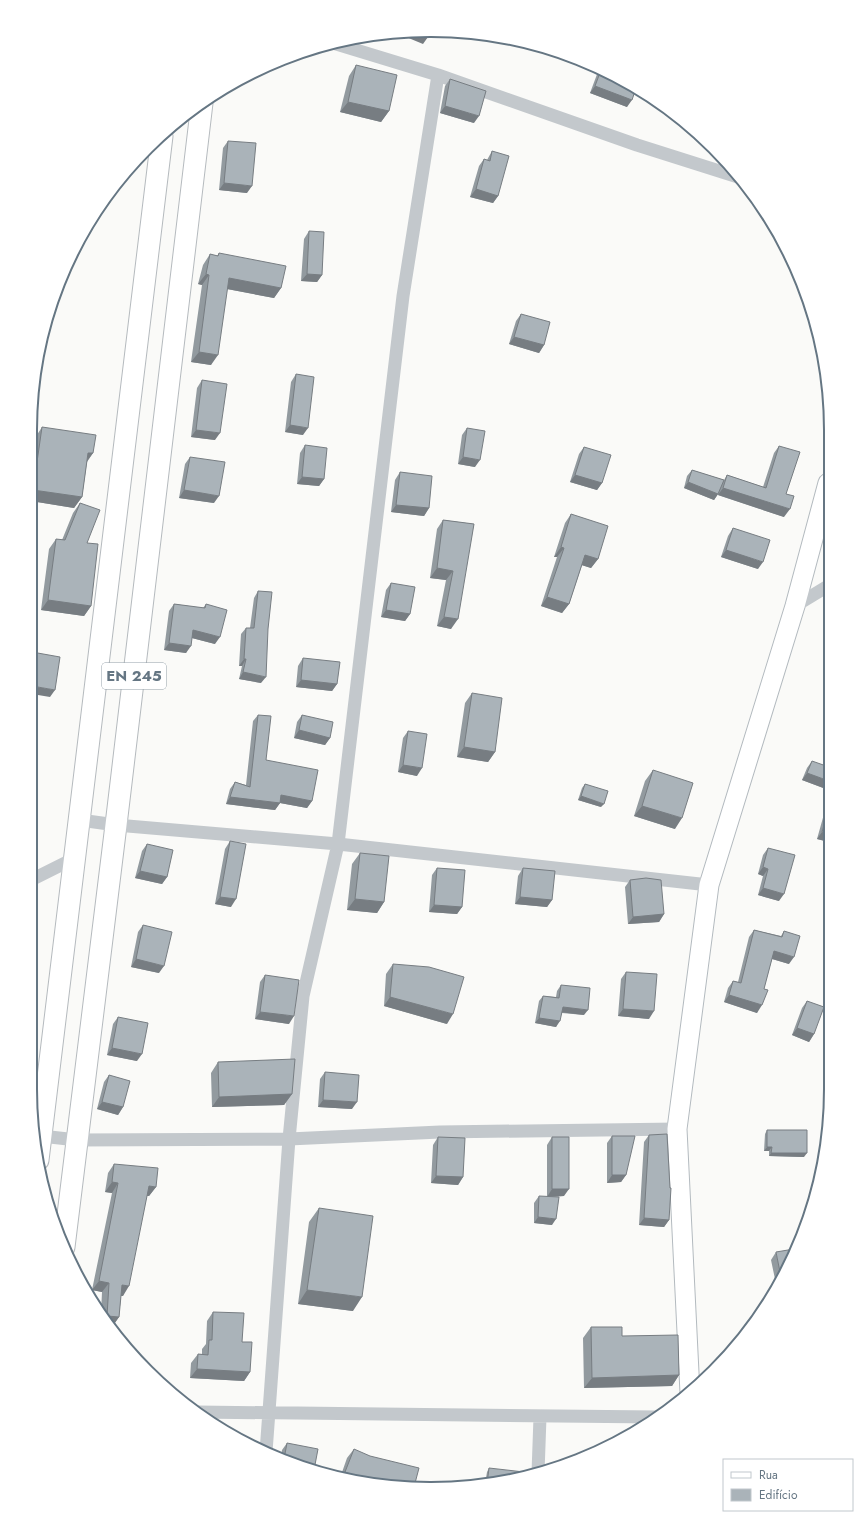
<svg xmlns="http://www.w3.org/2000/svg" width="861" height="1519" viewBox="0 0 861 1519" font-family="Jost,sans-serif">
	<rect width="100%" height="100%" fill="#fafaf8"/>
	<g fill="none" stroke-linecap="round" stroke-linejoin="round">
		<g stroke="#b3babf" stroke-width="21">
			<path id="secondary" d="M690,1393L677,1129L709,885L795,606L828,483"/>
		</g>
		<g stroke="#b5babe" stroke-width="23">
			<path id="primary" d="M38,1160L162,136
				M64,1247L116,825L202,103"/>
		</g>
		<path stroke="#c3c8cc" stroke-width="13" d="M333,43L438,75L637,145L738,177
			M795,606L828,586
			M80,820L116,825L338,844L709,885
			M33,879L75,858
			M41,1136L77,1140L289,1139L440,1132L677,1129
			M197,1412L656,1417
			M266,1452L289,1139L303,996L338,844L403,296L438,75
			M538,1473L540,1417"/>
		<use href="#secondary" stroke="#fff" stroke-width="19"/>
		<use href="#primary" stroke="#fff" stroke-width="21"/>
	</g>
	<path fill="#929a9f" d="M356,65L389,111L381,122L340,112L349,76Z
		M599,69L631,84L627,107L590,93Z
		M450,79L474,123L440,113L445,86Z
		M228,141L247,193L219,190L223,148Z
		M492,151L498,196L493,203L470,197L479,166L484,159L487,160Z
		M766,212L772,225L762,220Z
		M309,231L322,275L317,282L301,281L304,239Z
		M219,253L281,288L274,298L227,289L211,365L191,362L202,285L198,284L203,265L210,254L217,256Z
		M521,314L544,345L539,353L509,344L516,321Z
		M296,374L303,435L285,432L291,382Z
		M202,380L215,440L191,437L197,388Z
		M42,427L93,453L87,462L82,497L74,508L31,501V465L35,438Z
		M467,428L475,467L458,464L462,435Z
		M305,445L324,479L319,486L297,484L300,453Z
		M779,446L786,494L784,517L718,495V494L714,500L684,488L687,476L692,470L724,480L727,475L763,487L774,453Z
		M584,447L602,483L597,490L570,482L579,454Z
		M190,457L214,503L179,498L185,464Z
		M400,472L429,508L424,516L391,512L395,480Z
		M80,503L91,606L84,616L41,610L49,549L56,539L62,540L73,513Z
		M571,514L598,559L591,568L582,565L569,604L562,613L541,606L557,557H554L565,523Z
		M443,520L474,524L451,629L437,626L446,580L430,578L437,529Z
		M733,528L758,569L721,557L728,536Z
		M391,583L410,614L405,621L381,617L386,590Z
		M258,591L261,683L239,679L242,666H239L241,634L246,628H250L254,598Z
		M174,604L203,608L206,604L215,644L192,638L186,653L164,650L169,611Z
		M303,658L337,684L332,691L296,687L298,666Z
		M472,693L495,752L488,762L457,757L465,703Z
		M258,715L266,760L312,801L307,808L280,803L275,810L226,804L230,789L235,782L246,785L253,721Z
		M302,715L330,738L325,745L294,738L297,722Z
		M408,731L417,776L398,772L403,738Z
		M812,761L826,789L802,780L807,768Z
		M653,770L675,829L634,816L645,781Z
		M585,784L601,807L578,800L582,788Z
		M829,807V842L817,839L824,814Z
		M230,841L231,907L215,904L225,849Z
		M147,844L167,877L162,884L135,878L142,851Z
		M768,848L779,901L758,895L763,876L758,874L763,855Z
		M360,853L384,902L377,913L347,910L352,864Z
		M437,868L462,907L457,914L429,912L432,875Z
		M523,868L552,900L547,907L515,904L518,876Z
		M630,880L664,914L659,922L628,924L625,887Z
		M143,925L159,973L131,967L138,932Z
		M754,930L781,936L784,931L789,964L772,959L757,1013L724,1002L728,988L733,981L738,982L749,937Z
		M393,964L447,1024L384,1006L386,974Z
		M626,972L649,1019L618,1016L621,979Z
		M265,975L289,1024L255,1019L260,982Z
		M561,985L584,1015L562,1013L556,1027L535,1023L539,1001L543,996L556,997L557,991Z
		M807,1001L814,1034L809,1042L792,1035L802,1008Z
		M118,1017L137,1061L107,1055L113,1024Z
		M218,1062L292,1094L284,1105L212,1107L211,1073Z
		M325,1072L352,1109L318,1107L320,1079Z
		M109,1075L123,1107L118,1115L97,1109L104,1082Z
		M767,1130L804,1157L769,1156V1151H764L765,1134Z
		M649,1135L669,1220L664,1227L639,1225L644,1142Z
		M612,1136L626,1175L621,1182L607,1183V1143Z
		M438,1137L463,1177L458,1185L431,1183L433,1145Z
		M552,1137L564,1196L547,1197V1145Z
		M114,1164L156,1187L149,1196H147L123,1296H121L119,1317L112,1327L109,1326L101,1313L102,1292L92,1290L112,1193L105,1192L108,1173Z
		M539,1196L552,1225L534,1223V1203Z
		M319,1208L353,1311L298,1304L309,1222Z
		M776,1252L782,1278L775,1279L771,1260Z
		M213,1312L242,1342L250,1372L244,1381L190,1378L191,1363L198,1354H202V1349L206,1344L207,1321Z
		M591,1327L622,1336L679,1375L672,1386L584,1388L583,1338Z
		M287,1443L314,1470L281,1458L282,1450Z
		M354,1449L378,1486L340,1478L347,1458Z
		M489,1468L509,1481L485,1484L487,1472Z"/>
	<path fill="#777d82" d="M405,31H413L428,37L423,44L394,32Z
		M595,86L632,100L627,107L590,93Z
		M348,102L389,111L381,122L340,112Z
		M445,106L479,116L474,123L440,113Z
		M224,183L252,186L247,193L219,190Z
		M476,189L498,196L493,203L470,197Z
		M206,274L209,275L202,285L198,284Z
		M307,274L322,275L317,282L301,281Z
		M229,278L281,288L274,298L222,288Z
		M514,337L544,345L539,353L509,344Z
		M199,352L218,355L211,365L191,362Z
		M290,425L308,428L303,435L285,432Z
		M196,430L220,433L215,440L191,437Z
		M88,453H93L85,464Z
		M463,457L480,460L475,467L458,464Z
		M575,475L602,483L597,490L570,482Z
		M302,477L324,479L319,486L297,484Z
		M688,482L718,494L714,500L684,488Z
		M723,488L790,509L784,517L718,495Z
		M33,490L82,497L74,508L31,501V493Z
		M184,490L219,496L214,503L179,498Z
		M396,505L429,508L424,516L391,512Z
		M561,547L564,548L557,557H554Z
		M726,550L763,562L758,569L721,557Z
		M585,555L598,559L591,568L578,564Z
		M437,568L453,571L446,580L430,578Z
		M547,597L569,604L562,613L541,606Z
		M48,600L91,606L84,616L41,610Z
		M386,610L410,614L405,621L381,617Z
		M444,617L458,619L451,629L437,626Z
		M193,630L220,637L215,644L188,637Z
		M169,643L191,646L186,653L164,650Z
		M244,659H246L242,666H239Z
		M243,672L266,677L261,683L239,679Z
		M301,680L337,684L332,691L296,687Z
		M32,686L55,690L50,697L32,694Z
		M299,730L330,738L325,745L294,738Z
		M464,747L495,752L488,762L457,757Z
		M403,765L422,768L417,776L398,772Z
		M807,773L829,781V785L826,789L802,780Z
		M281,795L312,801L307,808L280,803L275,810L226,804L230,797Z
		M581,796L604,804L601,807L578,800Z
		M642,806L682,818L675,829L634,816Z
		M822,832L829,834V842L817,839Z
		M763,867L768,869L763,876L758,874Z
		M140,871L167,877L162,884L135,878Z
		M763,888L784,894L779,901L758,895Z
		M220,897L236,899L231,907L215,904Z
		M520,897L552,900L547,907L515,904Z
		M355,899L384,902L377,913L347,910Z
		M434,905L462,907L457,914L429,912Z
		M664,914L659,922L628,924L633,917Z
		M774,951L794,957L789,964L769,958Z
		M136,959L164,966L159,973L131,967Z
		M729,995L762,1005L757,1013L724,1002Z
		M390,997L453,1014L447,1024L384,1006Z
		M563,1007L588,1010L584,1015L559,1012Z
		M623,1009L654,1011L649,1019L618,1016Z
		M260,1012L294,1016L289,1024L255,1019Z
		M539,1018L560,1021L556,1027L535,1023Z
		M797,1028L814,1034L809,1042L792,1035Z
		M112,1048L142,1054L137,1061L107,1055Z
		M292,1094L284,1105L212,1107L219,1097Z
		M323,1100L357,1102L352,1109L318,1107Z
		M102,1102L123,1107L118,1115L97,1109Z
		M767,1147H772L769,1151H764Z
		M771,1153H807L804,1157L769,1156Z
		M612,1175H626L621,1182L607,1183Z
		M436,1176L463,1177L458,1185L431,1183Z
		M112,1182L118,1183L112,1193L105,1192Z
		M149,1186L156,1187L149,1196H143Z
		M552,1189H569L564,1196L547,1197Z
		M538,1217L556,1219L552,1225L534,1223Z
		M644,1218L669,1220L664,1227L639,1225Z
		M785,1271L782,1278L775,1279L780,1272Z
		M99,1281L109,1283L102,1292L92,1290Z
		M122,1285L129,1286L123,1296L115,1295Z
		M307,1290L362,1297L353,1311L298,1304Z
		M107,1316L119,1317L112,1327L109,1326L104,1319Z
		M197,1369L250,1372L244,1381L190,1378Z
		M679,1375L672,1386L584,1388L592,1378Z
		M345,1472L350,1474L346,1479L341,1478Z"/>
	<path fill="#aab3b9" stroke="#777d82" d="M413,31L430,32L428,37Z
		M356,65L397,75L389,111L348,102Z
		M601,70L631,84L636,88L632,100L595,86Z
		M450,79L486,91L479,116L445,106Z
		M228,141L256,143L252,186L224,183Z
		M492,151L509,156L498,196L476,189L484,159L490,161Z
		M766,213L769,218L764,216Z
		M309,231L324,232L322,275L307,274Z
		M219,253L286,266L281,288L229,278L218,355L199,352L209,275L206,274L210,254L218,256Z
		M521,314L550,322L544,345L514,337Z
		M296,374L314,377L308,428L290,425Z
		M202,380L227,384L220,433L196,430Z
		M42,427L96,435L93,453H88L82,497L33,490Z
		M467,428L485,431L480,460L463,457Z
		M305,445L327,448L324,479L302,477Z
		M779,446L800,452L786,494L794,496L790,509L723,488L727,475L766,488Z
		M584,447L611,455L602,483L575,475Z
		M190,457L225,462L219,496L184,490Z
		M692,470L724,480L718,494L688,482Z
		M400,472L432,476L429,508L396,505Z
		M80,503L100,510L87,543L98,544L91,606L48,600L56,539L65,540Z
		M571,514L608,526L598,559L585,555L569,604L547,597L564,548L561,547Z
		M443,520L474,524L458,619L444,617L453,571L437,568Z
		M733,528L770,540L763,562L726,550Z
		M391,583L415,587L410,614L386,610Z
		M258,591L272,592L268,629L266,677L243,672L246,659H244L246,628H254Z
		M174,604L205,608L206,604L227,610L220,637L193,630L191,646L169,643Z
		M32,652L60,657L55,690L32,686Z
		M303,658L340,662L337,684L301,680Z
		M472,693L502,698L495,752L464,747Z
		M258,715L271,716L266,760L318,770L312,801L281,795L280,803L230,797L235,782L250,787Z
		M302,715L333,722L330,738L299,730Z
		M408,731L427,734L422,768L403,765Z
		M812,761L829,767V781L807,773Z
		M653,770L693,783L682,818L642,806Z
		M585,784L608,791L604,804L581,796Z
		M829,808V834L822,832Z
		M230,841L246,844L236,899L220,897Z
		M147,844L173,850L167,877L140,871Z
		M768,848L795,855L784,894L763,888L768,869L763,867Z
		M360,853L389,856L384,902L355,899Z
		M437,868L465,870L462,907L434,905Z
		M523,868L555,871L552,900L520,897Z
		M646,878L661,880L664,914L633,917L630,880Z
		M143,925L172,932L164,966L136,959Z
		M754,930L782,937L784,931L800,936L794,957L774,951L764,989L768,990L762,1005L729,995L733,981L741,983Z
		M393,964L429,967L464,977L453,1014L390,997Z
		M626,972L657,974L654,1011L623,1009Z
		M265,975L299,980L294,1016L260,1012Z
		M561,985L590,988L588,1010L563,1007L560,1021L539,1018L543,996L559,998Z
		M807,1001L824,1007L814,1034L797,1028Z
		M118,1017L148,1023L142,1054L112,1048Z
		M295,1059L292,1094L219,1097L218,1062Z
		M325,1072L359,1075L357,1102L323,1100Z
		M109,1075L130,1081L123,1107L102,1102Z
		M767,1130H807V1153H771L772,1147H767Z
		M667,1134L670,1188H671L669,1220L644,1218L649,1135Z
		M612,1136H635L626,1175H612Z
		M438,1137L465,1138L463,1177L436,1176Z
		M552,1137H569V1189H552Z
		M114,1164L158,1168L156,1187L149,1186L129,1286L122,1285L119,1317L107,1316L109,1283L99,1281L118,1183L112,1182Z
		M539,1196L559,1197L556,1219L538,1217Z
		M319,1208L373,1216L362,1297L307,1290Z
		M794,1249L785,1271L780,1272L776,1252Z
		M213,1312L244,1313L242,1342H252L250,1372L197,1369L198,1354L208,1355L209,1340H212Z
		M591,1327H622V1336L678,1335L679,1375L592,1378Z
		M287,1443L318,1449L314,1470L284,1459Z
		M354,1449L370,1456L419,1468L414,1487L378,1486L348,1480L350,1474L345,1472Z
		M489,1468L524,1472V1477L509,1481L487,1484Z"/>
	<g text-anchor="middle" stroke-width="4" stroke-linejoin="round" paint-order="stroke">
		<rect fill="#fff" stroke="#939fa8" stroke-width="1" x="102" y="663" width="64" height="26" rx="3"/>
		<g font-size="15" font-weight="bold" fill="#657683">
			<text x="134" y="681">EN 245</text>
		</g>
	</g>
	<path d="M0 0H861V1519H0ZM430 37H431A393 393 0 0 1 824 430V1089A393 393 0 0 1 431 1482H430A393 393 0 0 1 37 1089V430A393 393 0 0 1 430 37Z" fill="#fff" fill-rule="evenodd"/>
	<path fill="none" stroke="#657683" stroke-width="2" d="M430 37H431A393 393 0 0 1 824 430V1089A393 393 0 0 1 431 1482H430A393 393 0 0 1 37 1089V430A393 393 0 0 1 430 37Z"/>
	<rect x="723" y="1459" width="130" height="52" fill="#ffffff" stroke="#c1c8cd"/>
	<rect x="731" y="1472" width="20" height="6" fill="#ffffff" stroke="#c1c8cd"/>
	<text x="759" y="1479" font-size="12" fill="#657683">Rua</text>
	<rect x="731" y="1489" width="20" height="12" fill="#aab3b9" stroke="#c1c8cd"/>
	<text x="759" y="1499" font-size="12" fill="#657683">Edifício</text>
</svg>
